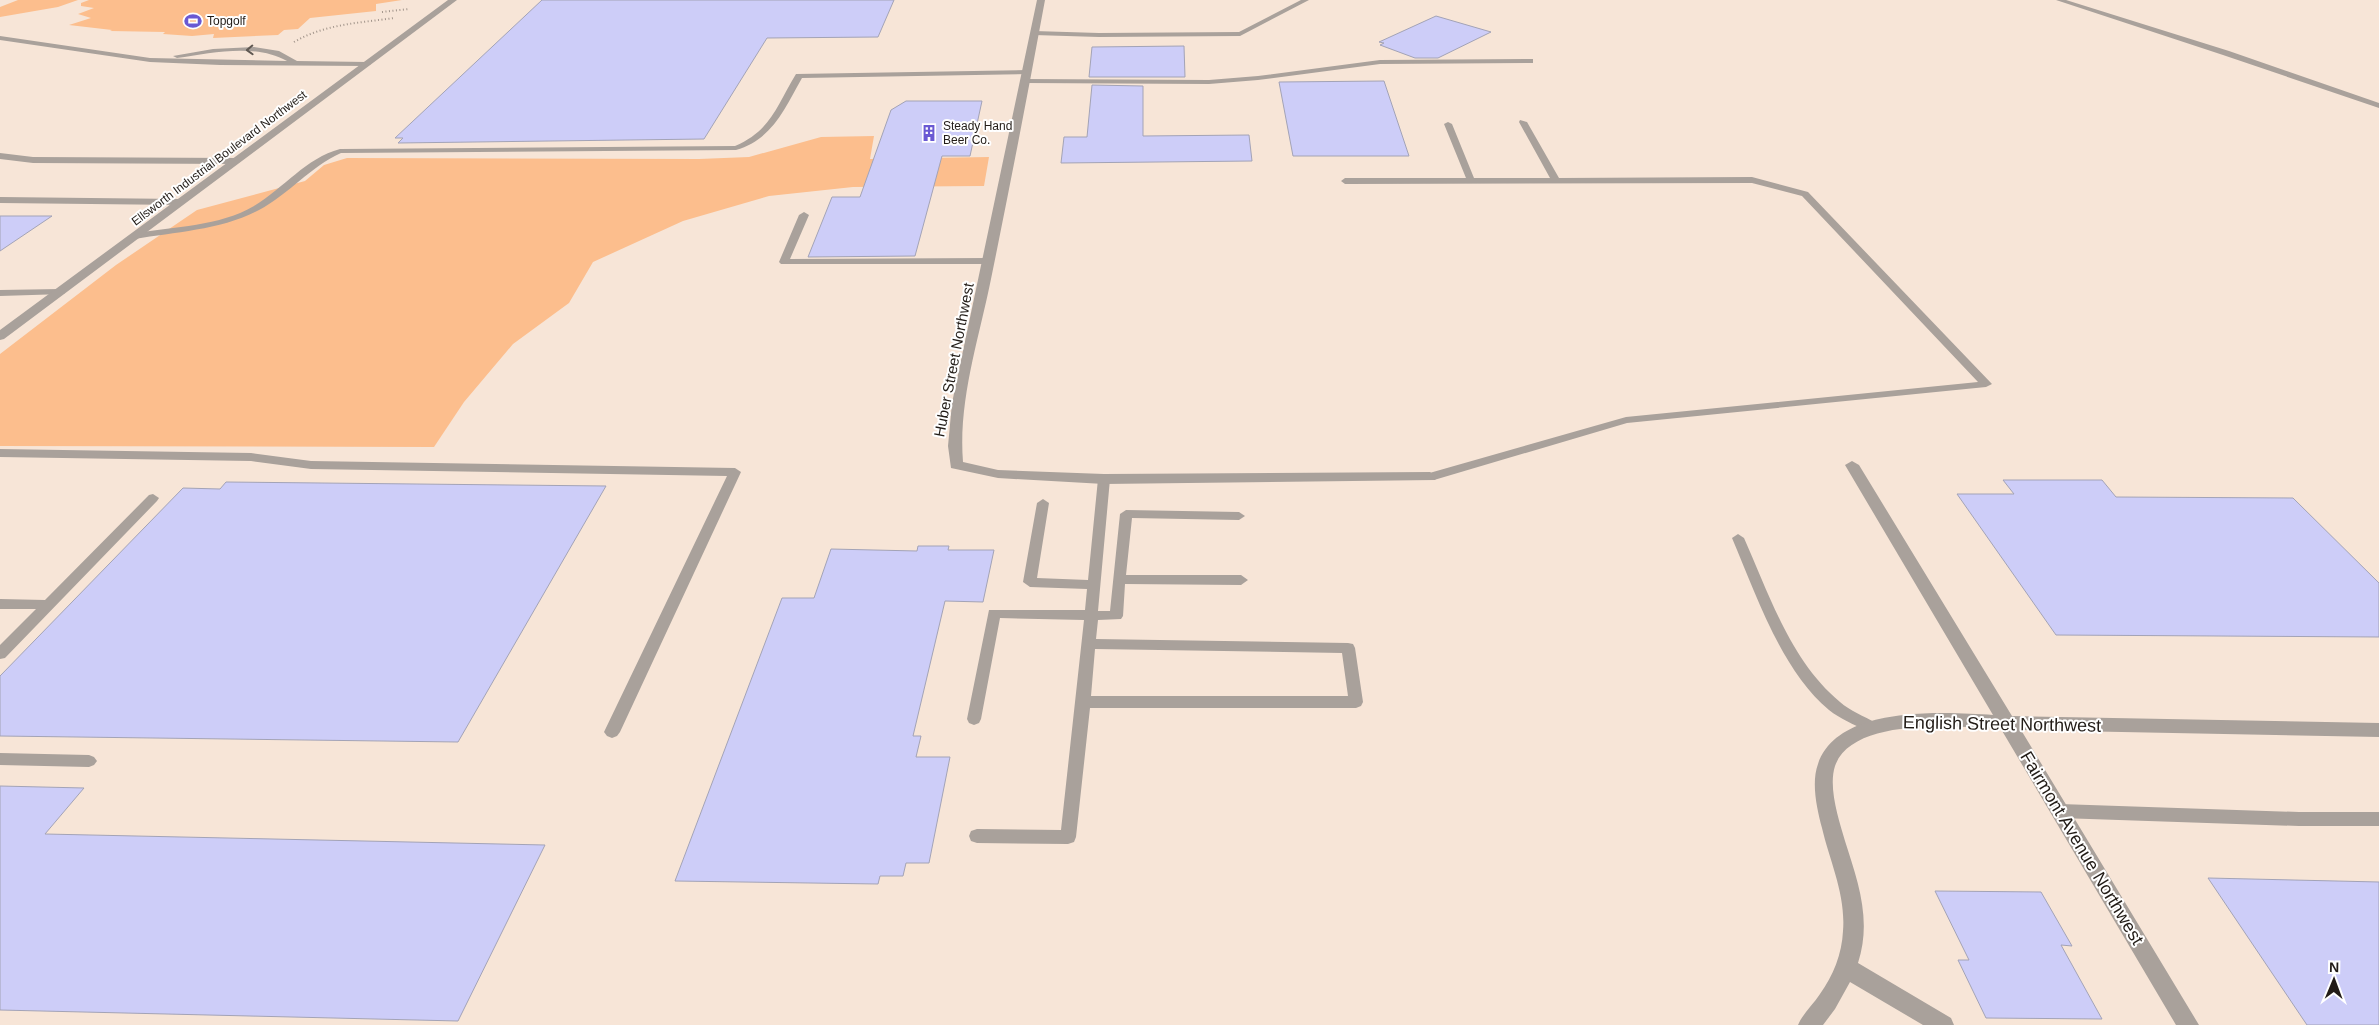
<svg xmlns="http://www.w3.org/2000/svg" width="2379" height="1025" viewBox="0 0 2379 1025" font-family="Helvetica,sans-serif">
	<rect width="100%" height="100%" fill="#f7e5d7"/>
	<path fill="#fcbe8d" d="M18,0H78L58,7L0,17V7Z
		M89,0H402L376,4V11L310,18L298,29L284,30L278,35L213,38L214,34L192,36L163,34L165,32L110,31L112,30L69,25L91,18L78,14L94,8L81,6V3Z
		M874,136L870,159L989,157L984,186L853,187L769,196L683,221L593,262L569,303L513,344L464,402L434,447L0,446V354L116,265L197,210L305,181L324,165L347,158L699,159L749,157L821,137Z"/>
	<path fill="#cdcdf8" stroke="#a3a3b6" d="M542,0H894L878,37L767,38L704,139L398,143L403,138H395Z
		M1436,16L1491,32L1438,58H1415L1380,45L1384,43L1379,42Z
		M1184,46L1185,77H1089L1092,47Z
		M1384,81L1409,156H1293L1279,82Z
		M1092,85L1143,86V136L1249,135L1252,161L1061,163L1064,137H1087Z
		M906,101H982L970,156H942L915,256L808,257L832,197H860L891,110Z
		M0,216H52L0,251Z
		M2003,480H2102L2116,497L2293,498L2379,583V637L2056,635L1957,494H2014Z
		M226,482L606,486L458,742L0,736V676L183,488L220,489Z
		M918,546H949L948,550H994L983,602L945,601L913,736H921L916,757H950L929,863H906L903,876H880L878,884L675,881L782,598H814L831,549L917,551Z
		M0,786L84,788L45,834L545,845L458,1021L0,1010Z
		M2208,878L2379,882V1025H2307Z
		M1935,891L2041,892L2072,946L2061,945L2102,1019L1986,1018L1958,960H1969Z"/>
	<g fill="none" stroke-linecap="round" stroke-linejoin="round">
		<path stroke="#a2958b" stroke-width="2" stroke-dasharray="1 2.5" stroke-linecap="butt" d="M382,12L409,9
			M294,42C325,24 359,23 394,18"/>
		<path fill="#a9a19b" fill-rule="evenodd" d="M1301,0H1309L1240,36L1099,37L1034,35L1031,33L1034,31L1099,33L1239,32Z
			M2056,0H2066L2229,51L2379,103V108L2223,55Z
			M0,36L150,58L287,61C254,43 212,53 177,58L173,56L213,49L254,47L279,51L297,61L367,62L371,64L367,66L220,65L150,62L0,40Z
			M1530,59H1533V63L1380,64L1258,80L1209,84L1025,83L1021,81L1025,79L1209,80L1258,76L1380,60Z
			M1027,70H1030V74L802,78C785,108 772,140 736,150L341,153C310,167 289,194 259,210C222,230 175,232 135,239L130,236L135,233C174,227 220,226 254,206C284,188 306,158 340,149L735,146C771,131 777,105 796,74Z
			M1520,120L1527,122L1559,178L1752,177L1808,192L1992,384L1986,387L1627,423L1434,480H1426L1424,477L1426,474L1626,417L1978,382L1802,196L1752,183L1345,184L1341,181L1345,178H1466L1444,124L1448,122L1452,124L1474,178H1550L1519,122Z
			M0,153L33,157L236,158L240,161L236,164L33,163L0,159Z
			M0,197L181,199L185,202L181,205L0,203Z
			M804,212L809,215L790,259L989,258L994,261L989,264H781L779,262L799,215Z
			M60,289L65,292L64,294L0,296V290Z
			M0,449L251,453L311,461L735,468L741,472L620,732L617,736L612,738L607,736L604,732L727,476L311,469L251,461L0,457Z
			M1104,475L1110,479L1098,611H1110L1120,514L1126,510L1239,512L1245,516L1239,520L1132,518L1126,575H1241L1248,580L1241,585L1125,584L1123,616L1121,619L1098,620L1096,639L1348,643L1353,644L1355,648L1363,702L1361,706L1356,708H1090L1076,837L1074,842L1068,844L977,843L971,841L969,836L971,831L977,829L1061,830L1084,620L1000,618L981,719L979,723L974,725L969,723L967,719L989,610H1085L1087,589L1030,587L1023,582L1037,503L1043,499L1049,503L1037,578L1088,580L1098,479ZM1095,649L1342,653L1348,696H1091Z
			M153,494L159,498L157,501L5,658L0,659V645L36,609H0V599L45,600L149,495Z
			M1738,534L1744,538C1769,594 1791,662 1840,702C1850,711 1864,716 1876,723L1878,727L1876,731L1871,733L1866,731C1854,724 1840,719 1829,710C1781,670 1756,594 1732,538Z
			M0,753L89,755L94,757L97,761L94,765L89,767L0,765Z
			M2060,804L2299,812H2379V826H2299L2060,818L2054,816L2052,811L2054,806Z"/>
		<path fill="#a9a19b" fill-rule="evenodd" d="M448,0H457L4,339L0,340V330Z
			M1037,0H1045C1028,93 1010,186 991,279C979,339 958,400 963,462L998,470L1104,474L1430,472L1437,477L1435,480L1104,484L998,478L951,468L948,446L952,403Z
			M1852,461L1859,465L2012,716L2379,723V737L2021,730L2199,1025H2176L2001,729C1960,727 1853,716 1835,766C1828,788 1839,820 1845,841C1858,882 1872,920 1858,963L1951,1018L1954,1025H1923L1850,982L1835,1009L1823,1025H1798C1803,1013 1813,1005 1820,994C1833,976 1842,954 1843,931C1846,895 1830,862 1822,828C1817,809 1811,783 1818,764C1838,705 1943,712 1993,715L1845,465Z"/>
	</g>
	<defs><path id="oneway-chevron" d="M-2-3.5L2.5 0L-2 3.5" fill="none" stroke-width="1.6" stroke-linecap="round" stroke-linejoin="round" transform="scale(1.25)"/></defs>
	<use stroke="#5f5852" href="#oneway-chevron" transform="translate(250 50) rotate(178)"/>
	<defs>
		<g id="stadium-bare" transform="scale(1.35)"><path d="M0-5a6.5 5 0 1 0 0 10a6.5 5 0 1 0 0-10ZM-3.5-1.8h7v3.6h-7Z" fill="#6a59d3" stroke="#fff" stroke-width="2.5" paint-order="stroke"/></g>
		<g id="building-bare" transform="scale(1.35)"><path d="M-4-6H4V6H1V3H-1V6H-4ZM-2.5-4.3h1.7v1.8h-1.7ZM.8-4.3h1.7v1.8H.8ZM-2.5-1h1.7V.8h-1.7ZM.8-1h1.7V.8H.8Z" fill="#6a59d3" stroke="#fff" stroke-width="2.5" paint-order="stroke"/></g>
	</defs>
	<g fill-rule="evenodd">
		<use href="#stadium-bare" x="193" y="21"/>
		<use href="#building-bare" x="929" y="133"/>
	</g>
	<g text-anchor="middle" stroke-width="4" stroke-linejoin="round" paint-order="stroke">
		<g font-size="12" fill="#221c17" stroke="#fff" text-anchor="start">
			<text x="207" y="25">Topgolf</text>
			<text x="943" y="130">Steady Hand<tspan x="943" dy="14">Beer Co.</tspan></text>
		</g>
		<g font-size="12" fill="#221c17" stroke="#fff">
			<text transform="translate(219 158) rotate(-37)" y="4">Ellsworth Industrial Boulevard Northwest</text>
		</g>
		<g font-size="15" fill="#221c17" stroke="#fff">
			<text transform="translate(954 360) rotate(-79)" y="5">Huber Street Northwest</text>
		</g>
		<g font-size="18" fill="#221c17" stroke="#fff">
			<text transform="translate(2002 724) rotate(1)" y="6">English Street Northwest</text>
			<text transform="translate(2082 848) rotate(59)" y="6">Fairmont Avenue Northwest</text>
		</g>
	</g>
	<g transform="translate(2334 980) rotate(1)" stroke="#ffffff" stroke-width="4" paint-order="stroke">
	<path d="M0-4L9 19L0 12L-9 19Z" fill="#221c17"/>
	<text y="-8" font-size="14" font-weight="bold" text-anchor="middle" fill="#221c17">N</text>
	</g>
</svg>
